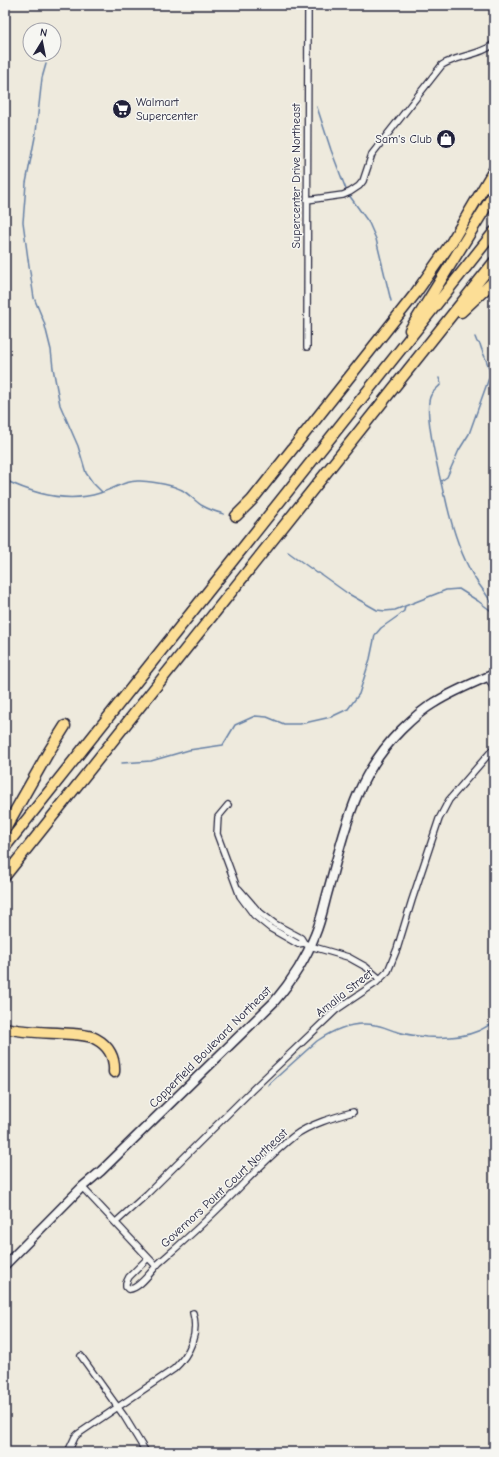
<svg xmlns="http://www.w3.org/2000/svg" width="499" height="1457" viewBox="0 0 499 1457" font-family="'Comic Neue',sans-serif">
	<rect width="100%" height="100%" fill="#eeeadd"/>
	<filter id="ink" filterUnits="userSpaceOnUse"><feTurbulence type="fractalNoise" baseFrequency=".025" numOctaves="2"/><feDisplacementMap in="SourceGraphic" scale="8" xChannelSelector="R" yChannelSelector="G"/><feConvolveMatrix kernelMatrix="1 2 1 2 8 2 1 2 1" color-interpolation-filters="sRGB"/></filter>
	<g filter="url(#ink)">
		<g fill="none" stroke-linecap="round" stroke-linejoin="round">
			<path stroke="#6680a5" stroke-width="1.5" d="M46,64L42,78L36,132L26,183L25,197L23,222L28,259L34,298L44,322L51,350L53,368L60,405L78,446L86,473L93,483L102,492
				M317,107L331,150L347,192
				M349,195L369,223L376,239L391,301
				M439,378L441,384C438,388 433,391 431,395C422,410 440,476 444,496H445C451,524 459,552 474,577C480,587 489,596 494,608
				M5,480C34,494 69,503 100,493C114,489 125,480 140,481C154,482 170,484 182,490C189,494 195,501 201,505C208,509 216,512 224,514
				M441,481L447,477L459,450L469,434L489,378C491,365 483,356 480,344L477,342L475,337
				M288,552L317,573H319L347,593L377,610L385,611L395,610L446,590L459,589L478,601L494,613
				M122,763L151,761L189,750L223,745L235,725L255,716L267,717L284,724H300L331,717L348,709L359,694L370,659L375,635L381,628L398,616L404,611L405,606
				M268,1085L317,1041C333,1030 354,1021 375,1025C383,1026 390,1030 398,1032C407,1035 417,1036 426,1037C442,1038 462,1038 478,1031C483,1029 488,1025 494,1023"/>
			<g stroke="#22223b" stroke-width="8">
				<path id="minor" d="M307,200L343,195L350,192L359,186L363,181L372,154L442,65C455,56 486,54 494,43
					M307,347L308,5
					M488,677L494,689
					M228,805L218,817L217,834L240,896L254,915L270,928L298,944L304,943
					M239,889L258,911L275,924L301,938L304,943L310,946L348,957L366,967L380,979
					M82,1187L156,1266
					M116,1222L147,1194L252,1090L336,1010L376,983L388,971L397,949L412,900L439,819L449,800L494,748
					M148,1258L129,1277L126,1283V1287L128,1289C138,1291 152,1270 159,1263C183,1242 206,1221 228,1199C250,1177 270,1155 294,1136C310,1124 335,1117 353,1112
					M81,1356L124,1416L146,1452
					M68,1452L75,1437L78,1434L174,1369C190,1354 199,1334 193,1313"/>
			</g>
			<g stroke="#22223b" stroke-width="11">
				<path id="secondary" d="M5,1265L82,1187L101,1171L274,1002C291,982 306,959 315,935C321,921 324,905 328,891C345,830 354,777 401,730C411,720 422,710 434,703C453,691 473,683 494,674"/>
			</g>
			<g stroke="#22223b" stroke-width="13">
				<path id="motorway" d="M461,312L494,281
					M410,330L494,194
					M236,516L252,500L415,294L451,243L494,170
					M5,829L48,753L65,726
					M5,847L494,232
					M5,876L494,262
					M5,1028C27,1033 50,1032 73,1034C80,1035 90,1035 96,1039C109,1046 115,1058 114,1072"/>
			</g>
			<use href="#minor" stroke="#f6f6f2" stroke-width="5.5"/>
			<use href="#secondary" stroke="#f6f6f2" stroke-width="8"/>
			<use href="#motorway" stroke="#fcde96" stroke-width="10"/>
		</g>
	</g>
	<defs>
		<g id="supermarket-disc" transform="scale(1)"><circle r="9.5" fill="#22223b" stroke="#f6f6f2"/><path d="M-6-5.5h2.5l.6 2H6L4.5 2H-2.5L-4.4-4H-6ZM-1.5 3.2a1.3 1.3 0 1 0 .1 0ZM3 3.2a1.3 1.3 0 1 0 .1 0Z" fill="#fff"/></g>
		<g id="shop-disc" transform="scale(1)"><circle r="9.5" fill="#22223b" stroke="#f6f6f2"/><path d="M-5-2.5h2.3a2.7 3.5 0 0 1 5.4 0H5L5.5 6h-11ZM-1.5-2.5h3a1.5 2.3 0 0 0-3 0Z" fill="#fff"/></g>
	</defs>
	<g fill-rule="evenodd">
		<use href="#supermarket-disc" x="122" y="109"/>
		<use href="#shop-disc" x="446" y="139"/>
	</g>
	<g text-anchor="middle" stroke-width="3" stroke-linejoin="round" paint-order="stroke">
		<g font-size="12" fill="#22223b" stroke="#f6f6f2" text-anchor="start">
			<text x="136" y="106">Walmart<tspan x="136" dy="14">Supercenter</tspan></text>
			<text x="432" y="143" text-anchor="end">Sam's Club</text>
		</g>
		<g font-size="12" fill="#22223b" stroke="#f6f6f2">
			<text transform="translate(296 176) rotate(-90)" y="4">Supercenter Drive Northeast</text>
			<text transform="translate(344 993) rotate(-38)" y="4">Amalia Street</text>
			<text transform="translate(210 1047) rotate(-45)" y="4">Copperfield Boulevard Northeast</text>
			<text transform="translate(224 1188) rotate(-43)" y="4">Governors Point Court Northeast</text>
		</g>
	</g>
	<rect width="499" height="1457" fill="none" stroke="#f6f6f2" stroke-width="20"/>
	<rect x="10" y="10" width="479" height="1437" fill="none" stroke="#22223b" stroke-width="1.5" filter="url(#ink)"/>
	<g transform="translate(42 42) rotate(10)"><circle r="19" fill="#f6f6f2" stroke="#a1a1a9"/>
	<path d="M0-3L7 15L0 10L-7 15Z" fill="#22223b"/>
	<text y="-6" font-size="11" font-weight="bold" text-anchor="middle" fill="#22223b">N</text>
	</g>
</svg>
